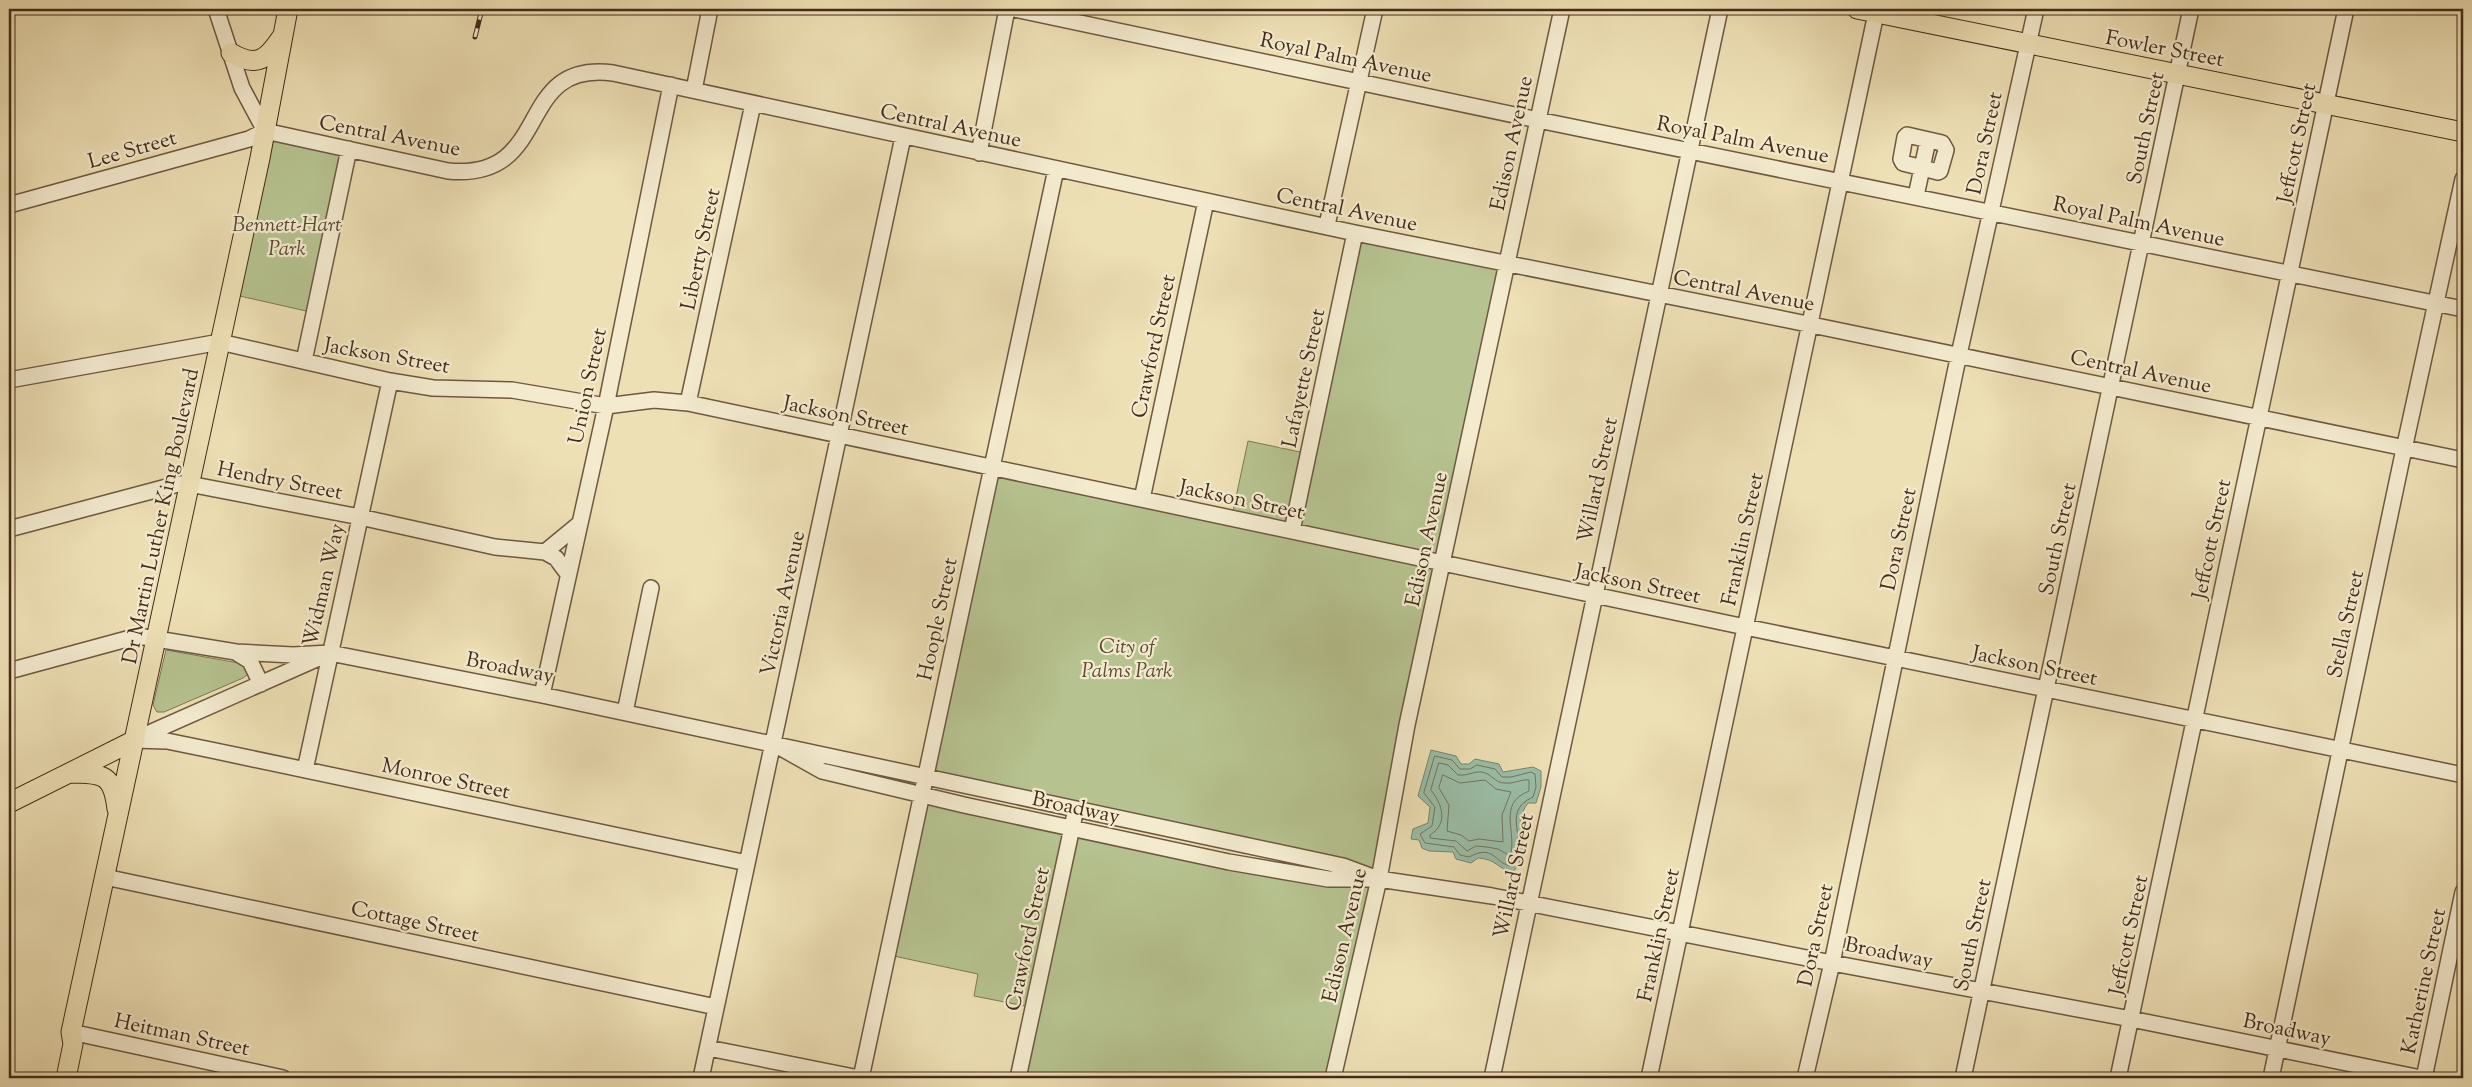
<svg xmlns="http://www.w3.org/2000/svg" width="2472" height="1087" viewBox="0 0 2472 1087" font-family="'Sorts Mill Goudy',serif">
	<rect width="100%" height="100%" fill="#eee0b5"/>
	<filter id="stains"><feTurbulence type="fractalNoise" baseFrequency=".004" numOctaves="4"/><feColorMatrix values="0 0 0 0 .2 0 0 0 0 .09 0 0 0 0 .02 0 0 0 .5 -.17"/></filter>
	<radialGradient id="worn" r=".72"><stop offset=".6" stop-color="#630" stop-opacity="0"/><stop offset="1" stop-color="#630" stop-opacity=".3"/></radialGradient>
	<path fill="#b6c390" stroke="#7d7854" d="M265,131L349,150L315,313L231,294Z
		M1356,236L1504,265L1441,561L1294,530Z
		M1248,441L1305,453L1289,528L1232,516Z
		M994,471L1440,565L1376,876L928,776Z
		M166,650L244,664L248,669V674L243,678L164,712H157L153,705Z
		M923,799L1376,882L1330,1078H1020L1035,1008L974,996L978,974L889,955Z"/>
	<path fill="#9bbea8" stroke="#78846f" d="M1431,750L1456,756L1461,764H1469L1475,759L1499,764L1503,772L1533,767L1541,771V787L1536,803H1528C1510,825 1535,848 1513,872C1497,869 1497,859 1478,858L1471,863L1456,859L1453,852L1429,851L1422,848L1419,840L1411,839L1413,829L1428,823L1430,807L1418,796Z"/>
	<g fill="none" stroke-linecap="round" stroke-linejoin="round">
		<path stroke="#707560" stroke-width="1" d="M1435,756L1452,760L1460,769H1470L1477,765L1495,769L1502,777H1511L1531,772L1535,774L1536,787L1533,797C1498,813 1532,842 1512,866C1495,865 1495,843 1469,857L1460,855L1454,847L1425,843L1420,834L1432,826L1435,807L1424,793Z
			M1439,763L1448,765L1458,775C1468,776 1475,771 1481,772C1492,773 1494,783 1505,783C1514,784 1521,779 1529,780V791C1496,804 1518,833 1510,856L1498,849L1487,847L1476,846L1467,851L1456,841L1430,838V835C1449,823 1442,804 1431,790Z
			M1443,775L1460,783L1485,780L1496,789L1511,792L1502,815L1503,842L1479,839L1469,841L1461,835L1447,831L1449,805L1439,788Z"/>
		<g stroke="#6e5940" stroke-width="18">
			<path id="minor" d="M216,9L242,88L265,131
				M1014,9L1538,120L2463,309
				M694,90L710,9
				M265,131L448,171C555,181 512,60 613,73L1355,233L1783,319L2463,460
				M1907,135L1942,143L1946,150L1940,171L1938,172L1903,163L1901,159L1905,137Z
				M979,153L1007,9
				M1916,196L1928,140
				M9,205L249,139L265,131
				M1327,225L1375,9
				M304,361L349,149
				M9,380L220,342L390,381L433,388L512,390L606,406L654,400L688,403L1745,627L2463,775
				M688,403L753,104
				M1142,499L1206,201
				M9,529L178,484H189L360,517L495,547L545,552L556,558L568,574
				M1292,531L1355,233
				M545,552L579,524
				M237,653L250,661L261,684
				M9,671L138,636L236,652L293,655L330,653L542,695L1343,866L1370,876
				M542,695L606,406L671,85
				M625,712L651,588
				M138,738L321,657
				M135,740L167,741L211,750L747,863
				M774,744L822,771L964,805L1229,862L1328,879H1379L1492,896L1832,963L2131,1019L2421,1078
				M305,770L390,381
				M105,877L716,1007
				M71,1032L283,1078
				M708,1048L859,1078
				M701,1078L903,137
				M861,1078L1056,169
				M1018,1078L1074,818
				M1333,1078L1379,879L1407,725L1562,9
				M1492,1078L1720,9
				M1649,1078L1877,9
				M1805,1078L1832,963L1956,368L2036,9
				M1963,1078L2191,9
				M2118,1078L2346,9
				M2271,1078L2401,463L2463,179
				M2424,1078L2463,892"/>
		</g>
		<g stroke="#442c19" stroke-width="21">
			<path id="major" d="M1857,9L2463,132
				M231,53C258,69 268,58 283,35
				M71,773C104,773 113,775 117,809
				M9,803L135,740
				M66,1078L73,1044L71,1032L260,158L288,9"/>
		</g>
		<use href="#minor" stroke="#f4ebcf" stroke-width="15"/>
		<use href="#major" stroke="#eee0b5" stroke-width="19"/>
		<g stroke="#442c19" stroke-width="5">
			<path id="rail" d="M475,37L482,9"/>
		</g>
		<use href="#rail" stroke="#f4ebcf" stroke-width="3" stroke-dasharray="9" stroke-linecap="butt"/>
	</g>
	<g text-anchor="middle" stroke-width="4.5" stroke-linejoin="round" paint-order="stroke">
		<g font-size="21" fill="#442c19" stroke="#f4ebcf">
			<text transform="translate(2165 48) rotate(11)" y="7">Fowler Street</text>
			<text transform="translate(1346 57) rotate(12)" y="7">Royal Palm Avenue</text>
			<text transform="translate(951 125) rotate(12)" y="7">Central Avenue</text>
			<text transform="translate(2145 128) rotate(-78)" y="7">South Street</text>
			<text transform="translate(390 135) rotate(11)" y="7">Central Avenue</text>
			<text transform="translate(1743 139) rotate(11)" y="7">Royal Palm Avenue</text>
			<text transform="translate(1511 143) rotate(-78)" y="7">Edison Avenue</text>
			<text transform="translate(1984 143) rotate(-78)" y="7">Dora Street</text>
			<text transform="translate(2296 143) rotate(-78)" y="7">Jeffcott Street</text>
			<text transform="translate(132 149) rotate(-16)" y="7">Lee Street</text>
			<text transform="translate(1347 209) rotate(12)" y="7">Central Avenue</text>
			<text transform="translate(2139 221) rotate(12)" y="7">Royal Palm Avenue</text>
			<text transform="translate(700 249) rotate(-78)" y="7">Liberty Street</text>
			<text transform="translate(1744 290) rotate(11)" y="7">Central Avenue</text>
			<text transform="translate(1153 346) rotate(-78)" y="7">Crawford Street</text>
			<text transform="translate(387 355) rotate(10)" y="7">Jackson Street</text>
			<text transform="translate(2141 371) rotate(12)" y="7">Central Avenue</text>
			<text transform="translate(1303 378) rotate(-78)" y="7">Lafayette Street</text>
			<text transform="translate(587 386) rotate(-78)" y="7">Union Street</text>
			<text transform="translate(846 415) rotate(12)" y="7">Jackson Street</text>
			<text transform="translate(280 480) rotate(11)" y="7">Hendry Street</text>
			<text transform="translate(1597 480) rotate(-78)" y="7">Willard Street</text>
			<text transform="translate(1242 499) rotate(12)" y="7">Jackson Street</text>
			<text transform="translate(160 516) rotate(-78)" y="7">Dr Martin Luther King Boulevard</text>
			<text transform="translate(1426 539) rotate(-78)" y="7">Edison Avenue</text>
			<text transform="translate(1742 539) rotate(-78)" y="7">Franklin Street</text>
			<text transform="translate(1898 539) rotate(-78)" y="7">Dora Street</text>
			<text transform="translate(2057 539) rotate(-78)" y="7">South Street</text>
			<text transform="translate(2211 539) rotate(-78)" y="7">Jeffcott Street</text>
			<text transform="translate(1638 583) rotate(12)" y="7">Jackson Street</text>
			<text transform="translate(323 585) rotate(-77)" y="7">Widman Way</text>
			<text transform="translate(782 603) rotate(-78)" y="7">Victoria Avenue</text>
			<text transform="translate(937 619) rotate(-78)" y="7">Hoople Street</text>
			<text transform="translate(2345 624) rotate(-78)" y="7">Stella Street</text>
			<text transform="translate(2035 665) rotate(12)" y="7">Jackson Street</text>
			<text transform="translate(510 667) rotate(11)" y="7">Broadway</text>
			<text transform="translate(446 778) rotate(12)" y="7">Monroe Street</text>
			<text transform="translate(1076 807) rotate(12)" y="7">Broadway</text>
			<text transform="translate(1513 876) rotate(-78)" y="7">Willard Street</text>
			<text transform="translate(415 921) rotate(12)" y="7">Cottage Street</text>
			<text transform="translate(1344 935) rotate(-77)" y="7">Edison Avenue</text>
			<text transform="translate(1658 935) rotate(-78)" y="7">Franklin Street</text>
			<text transform="translate(1815 935) rotate(-78)" y="7">Dora Street</text>
			<text transform="translate(1972 935) rotate(-78)" y="7">South Street</text>
			<text transform="translate(2128 935) rotate(-78)" y="7">Jeffcott Street</text>
			<text transform="translate(1027 939) rotate(-78)" y="7">Crawford Street</text>
			<text transform="translate(1889 952) rotate(11)" y="7">Broadway</text>
			<text transform="translate(2423 981) rotate(-78)" y="7">Katherine Street</text>
			<text transform="translate(2287 1029) rotate(12)" y="7">Broadway</text>
			<text transform="translate(182 1034) rotate(12)" y="7">Heitman Street</text>
		</g>
		<g font-size="21" font-style="italic" fill="#5b4a31" stroke="#f4ebcf">
			<text x="287" y="231">Bennett-Hart<tspan x="287" dy="24">Park</tspan></text>
			<text x="1127" y="653">City of<tspan x="1127" dy="24">Palms Park</tspan></text>
		</g>
	</g>
	<rect width="2472" height="1087" fill="none" stroke="#eee0b5" stroke-width="30"/>
	<rect x="10" y="10" width="2452" height="1067" fill="none" stroke="#442c19" stroke-width="2.5"/>
	<rect x="15" y="15" width="2442" height="1057" fill="none" stroke="#442c19"/>
	<rect width="100%" height="100%" filter="url(#stains)"/>
	<rect width="100%" height="100%" fill="url(#worn)"/>
</svg>
